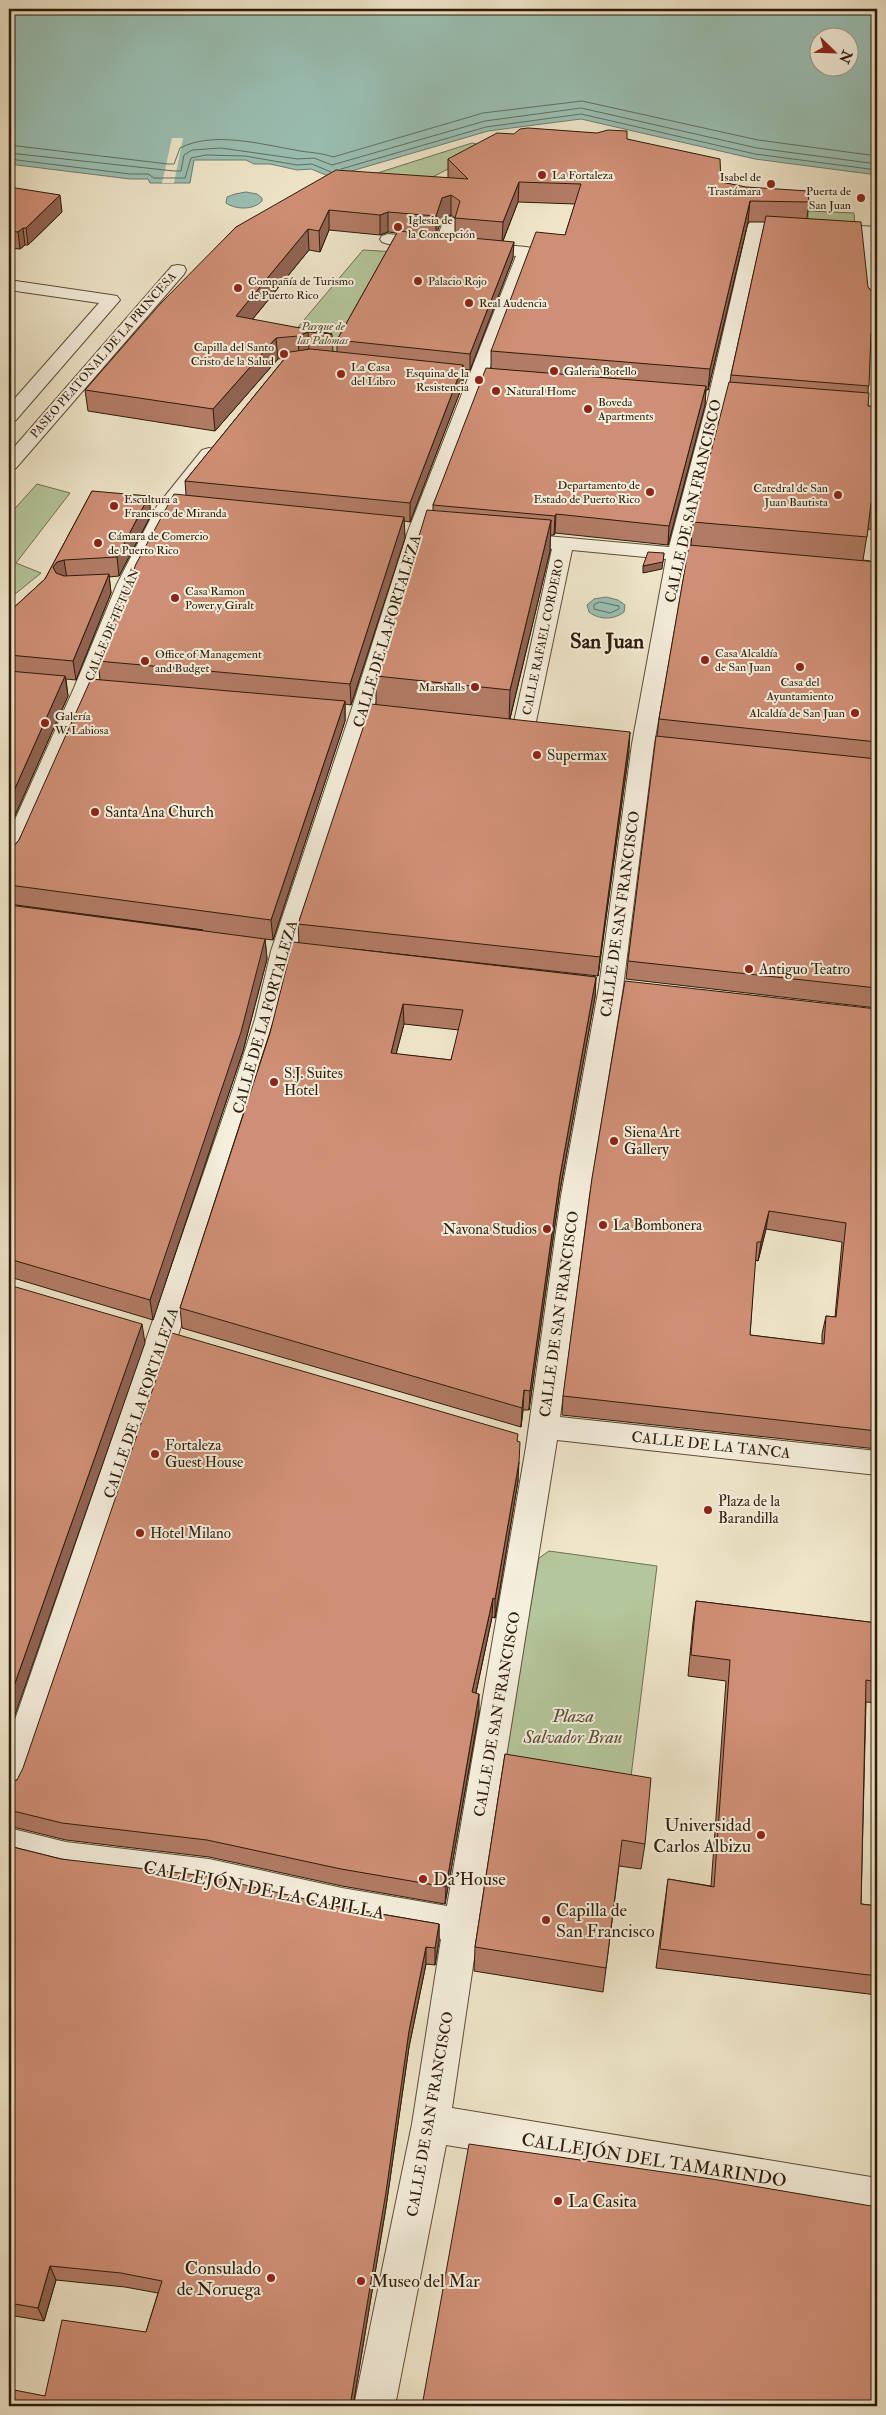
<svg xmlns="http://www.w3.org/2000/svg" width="886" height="2415" viewBox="0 0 886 2415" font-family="'IM FELL Double Pica',serif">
	<rect width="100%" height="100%" fill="#efe6ca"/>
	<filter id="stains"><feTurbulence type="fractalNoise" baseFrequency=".004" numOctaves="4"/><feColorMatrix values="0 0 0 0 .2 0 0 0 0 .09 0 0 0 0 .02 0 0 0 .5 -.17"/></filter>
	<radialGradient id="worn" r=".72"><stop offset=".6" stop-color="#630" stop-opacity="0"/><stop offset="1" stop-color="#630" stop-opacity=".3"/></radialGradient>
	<path fill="#b4c69b" stroke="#707052" d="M472,143L491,147L409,189L346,183Z
		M808,211L854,213L855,227L808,224Z
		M363,250L396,252L336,358L282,346Z
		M37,484L70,493L16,563L41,573L9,599V515Z
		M549,1551L657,1566L628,1801L500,1778L539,1558Z"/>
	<path fill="#9ac0b4" stroke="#6e7e70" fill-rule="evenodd" d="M9,9H877V175L755,159L581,119L488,131L331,177L311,169L297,170L270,164H254L246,160H194L190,183H150L148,179H130L9,164ZM818,38H848V68H818Z
		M246,192L257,194L262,198V201C254,210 236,210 226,203L227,197L235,194Z
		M606,597L618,600L625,605L624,612C614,620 599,620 589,612L587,605L594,599Z"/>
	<path fill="#efe6ca" d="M172,138H183L174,183H162Z"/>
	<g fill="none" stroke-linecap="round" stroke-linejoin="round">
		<path stroke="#646e5e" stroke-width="1" d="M9,145L168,164H174L180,148C213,131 260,144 295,150C309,153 319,152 333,157L483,113L582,101L758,140L877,156
			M9,153L174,171H181L184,155L192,150L221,148L298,159L314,158L332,165L485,121L581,108L757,148L877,164
			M9,159L130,174H148L154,178H185L191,158L206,155L245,156L297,165L312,164L331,172
			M341,169L486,127L581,114L755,154L877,170
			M600,602L619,606V609L610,613L594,609V605Z"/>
		<g stroke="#5e4e39" stroke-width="2">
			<path id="minor" d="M450,217L456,219L458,222L453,240L526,247L532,248L534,252L428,531L372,714L295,951L280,1019L260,1085L147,1430L26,1785L21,1796L9,1800V1737L234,1085L255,1019L271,951L350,714L408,531L516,256L443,249L436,245L429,248L388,244L382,242L380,239L382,236L388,234L429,238L436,241L444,219Z
				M756,220L877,227V308L871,307L868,303L860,236L763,230L726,399L688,550L693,551L696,555L693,559L686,561L654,744L623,987L589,1196L560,1417L877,1451V1475L557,1440L479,1925L452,2108L877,2178V2216L446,2145L395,2406H354L412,2124L441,1939L342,1922L209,1891L66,1874L9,1860V1828L66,1842L209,1859L342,1888L447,1906L526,1447L561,1196L599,987L632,744L666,559L572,550L534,731L531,736L523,738L515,736L512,731L552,549L506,543L503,539L506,535L513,533L669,547L708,399L748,225L750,222Z
				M178,265L184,266L186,270L184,274L16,468L9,470V453L172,266Z
				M9,280L111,295L117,296L120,300L16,420L9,422V405L99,303L9,290Z
				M209,448L216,450L218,454L176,508L137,584L96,688L21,859L17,864L9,866V833L74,688L117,584L157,506L202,450Z"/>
		</g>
		<use href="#minor" fill="#f5efdd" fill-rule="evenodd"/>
	</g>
	<path fill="#b27b65" stroke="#2d1b09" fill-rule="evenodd" d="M627,139L721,182L809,202L807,218L868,287L872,292L877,293V350H870L868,393V406L877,407V530L868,529L863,560L877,562V1008L626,979L628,961L657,736L659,719L691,545L693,522L730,382L731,375L765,222H748L708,390H706L705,405L668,545L555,533L554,535H550V551L510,719L629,751L598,976L353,949L596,977L595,997L559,1196L529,1410H523L521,1427L182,1328L180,1308L299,943L298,924L376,705V676L433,510V505L491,368V351L565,235L575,204L518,202L503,241L513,258L470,370L463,369V384L410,522L404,521L405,538L351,705L345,704V721L273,940L265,939L267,959L243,1051L153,1320L10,1277L9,1278V847L14,846L19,840L100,680L98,661L186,495L185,481L285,358L278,359L215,431L88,411L85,390L236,227L448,178V159ZM451,215L455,218V237L436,235L442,218ZM329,230L380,235L388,232L397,233L337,340V352H333L332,334L252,320L309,250L320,252ZM9,904L203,930L9,905ZM404,1024L459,1030L451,1060L396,1054Z
		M9,187L62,212L28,245H25L20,249L9,248Z
		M92,491L151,515L119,576L109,577L111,593L76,680L66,679L68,696L9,829V612L45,579Z
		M877,1009V1449L562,1415L563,1396ZM766,1229L842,1242L835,1317L826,1316L822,1334V1344L750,1335L755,1260L758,1261Z
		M518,1441V1481L495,1618L492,1617L476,1693L479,1712L445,1904L342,1886L209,1857L66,1840L9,1826V1827V1782L17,1780Z
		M696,1601L877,1623V1703L866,1702L861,1904L877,1906V1995L656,1968L668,1879L711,1886L726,1681L688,1676L693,1622Z
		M505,1754L645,1844L641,1869L619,1866L603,1992L474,1971L475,1947Z
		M9,1846L61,1859L439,1924V1941L435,1965L426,1964L409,2047L386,2207L353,2406H9L45,2396L146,2332L158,2293L125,2287L56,2280L44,2321L9,2315Z"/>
	<path fill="#916453" stroke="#2d1b09" d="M519,182L518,202L502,243L503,222Z
		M60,195L62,212L28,245L26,228Z
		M451,195V215L442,218L436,236V216L442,198Z
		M750,201L748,222L708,390L710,369Z
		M329,210V230L320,252L319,231Z
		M388,212V232L380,235V215Z
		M23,228L25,245L20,249L18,232Z
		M308,229L309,250L237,338L236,316Z
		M514,242L513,258L470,370V354Z
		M308,332L309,353L299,357L298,336Z
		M276,338L278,359L215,431L213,409Z
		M463,365V384L410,522V503Z
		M706,386L705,405L668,545L669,526Z
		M149,496L151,515L119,576L117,557Z
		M556,514L555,533L554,535L555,516Z
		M404,517L405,538L351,705L350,684Z
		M551,520L550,551L509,722L510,690Z
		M664,553L662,569L643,573V566Z
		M64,560L67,579L59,581L53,567L57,562Z
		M109,574L111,593L76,680L73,661Z
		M65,676L68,696L9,829V802Z
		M345,701V721L273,940L271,920Z
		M630,732L629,751L598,976L600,957Z
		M265,939L267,959L243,1051L153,1320L150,1300Z
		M596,977L595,997L559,1196L529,1410L530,1391L560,1176Z
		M403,1004L404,1024L391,1073V1053Z
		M769,1211L766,1229L758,1261L761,1242Z
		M142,1324L145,1343L9,1732V1700Z
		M524,1390L523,1410L521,1427L522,1408Z
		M519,1462L518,1481L495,1618V1599Z
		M493,1598L492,1617L472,1711V1692Z
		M479,1694V1712L445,1904L446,1887Z
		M439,1924V1941L435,1965V1948Z
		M426,1947V1964L409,2047L386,2207L353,2406H350L409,2031Z
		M50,2266L56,2280L44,2321L38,2308Z"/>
	<path fill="#cf8f76" stroke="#2d1b09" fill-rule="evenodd" d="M528,128L597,133L608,130L627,131V139L720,159L721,182L746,187L808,191L809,202L750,201L710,369L491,351L536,232L565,235L581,184L519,182L503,222L455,218L460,201L451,195L442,198L436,216L388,212L380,215L329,210L319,231L308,229L236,316L332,334L308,332L298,336L276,338L213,409L85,390L161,303L236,227L336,170L468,179L448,159L497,133L514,134L520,129Z
		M9,187L60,195L26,228H23L18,232L9,231Z
		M766,216L861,222L868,287L872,292L877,293V333H871L869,386L731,375Z
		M398,231L514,242L470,354L337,340Z
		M311,349L463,365L410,503L185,481L290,352Z
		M486,368L706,386L669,526L556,514L555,516L433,505Z
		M729,382L869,393L868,406L877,407V504L871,503L867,537L693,522Z
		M92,491L149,496L117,557L64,560L57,562L53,567L56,573L64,576L109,574L73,661L9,655V612L45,579Z
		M174,494L404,517L350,684L98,661L136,564Z
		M427,510L551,520L510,690L376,676Z
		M689,545L877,562V742L659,719Z
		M648,552L664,553L663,562L643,566Z
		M9,671L65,676L9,802Z
		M91,679L345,701L271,920L9,885V847L14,846L19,840Z
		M371,704L630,732L600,957L298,924Z
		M656,736L877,759V988L628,961Z
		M9,905L265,939L241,1032L150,1300L9,1259Z
		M293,942L596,977L560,1176L530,1391L524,1390L522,1408L180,1308L270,1033ZM403,1004L463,1010L451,1060L391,1053Z
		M625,981L877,1009V1431L563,1396L592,1178ZM769,1211L846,1223L836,1317L826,1316L824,1344L750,1335L757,1242H761Z
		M9,1285L142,1324L9,1700Z
		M172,1333L518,1434L517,1441L520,1442L519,1462L495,1599L493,1598L472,1692L479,1694L446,1887L341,1869L207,1840L62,1823L9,1810V1782L17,1780L23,1768Z
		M696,1601L877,1623V1682L866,1680L861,1904L877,1906V1976L660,1949L668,1879L714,1887L730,1660L691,1655Z
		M505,1754L651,1778L645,1844L622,1840L606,1968L475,1947Z
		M9,1846L61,1859L206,1876L340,1907L439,1924L435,1948L426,1947L409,2031L386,2192L350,2406H9V2389L45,2396L62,2320L146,2332L162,2281L121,2273L50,2266L38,2308L9,2303Z
		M469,2144L712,2179L877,2207V2406H422Z"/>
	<g fill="#8f2418" stroke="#f5efdd" stroke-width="2">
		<circle cx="542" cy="175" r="5"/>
		<circle cx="771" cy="184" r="5"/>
		<circle cx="861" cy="198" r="5"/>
		<circle cx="398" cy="227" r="5"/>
		<circle cx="418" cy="281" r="5"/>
		<circle cx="238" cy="288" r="5"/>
		<circle cx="469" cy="303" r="5"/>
		<circle cx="284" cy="354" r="5"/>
		<circle cx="554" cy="371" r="5"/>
		<circle cx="341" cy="374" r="5"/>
		<circle cx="479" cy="380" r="5"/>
		<circle cx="496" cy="391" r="5"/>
		<circle cx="588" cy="409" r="5"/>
		<circle cx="650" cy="492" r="5"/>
		<circle cx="838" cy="495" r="5"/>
		<circle cx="114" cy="506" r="5"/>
		<circle cx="98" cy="543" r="5"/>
		<circle cx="175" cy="598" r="5"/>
		<circle cx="705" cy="660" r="5"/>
		<circle cx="145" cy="661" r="5"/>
		<circle cx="800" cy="667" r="5"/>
		<circle cx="475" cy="687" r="5"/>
		<circle cx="855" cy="713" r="5"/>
		<circle cx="45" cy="723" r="5"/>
		<circle cx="537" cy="755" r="5"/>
		<circle cx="95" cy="812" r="5"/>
		<circle cx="749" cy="969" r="5"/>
		<circle cx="274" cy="1082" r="5"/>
		<circle cx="614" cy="1141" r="5"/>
		<circle cx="603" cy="1225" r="5"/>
		<circle cx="547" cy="1229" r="5"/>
		<circle cx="155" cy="1454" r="5"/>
		<circle cx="708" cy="1510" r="5"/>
		<circle cx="140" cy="1533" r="5"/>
		<circle cx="761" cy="1835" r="5"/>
		<circle cx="423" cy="1879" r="5"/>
		<circle cx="546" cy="1920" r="5"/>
		<circle cx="558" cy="2201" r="5"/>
		<circle cx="271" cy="2278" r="5"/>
		<circle cx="361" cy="2281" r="5"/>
	</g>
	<g text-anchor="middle" stroke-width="4" stroke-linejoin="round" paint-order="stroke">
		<g font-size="12" fill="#2d1b09" stroke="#f5efdd" text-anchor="start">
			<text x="552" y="179">La Fortaleza</text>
			<text x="761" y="181" text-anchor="end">Isabel de<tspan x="761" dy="14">Trastámara</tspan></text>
			<text x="851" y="195" text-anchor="end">Puerta de<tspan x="851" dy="14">San Juan</tspan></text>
			<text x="408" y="224">Iglesia de<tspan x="408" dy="14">la Concepción</tspan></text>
			<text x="248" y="285">Compañía de Turismo<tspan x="248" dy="14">de Puerto Rico</tspan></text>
			<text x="428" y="285">Palacio Rojo</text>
			<text x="479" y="307">Real Audencia</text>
			<text x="274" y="351" text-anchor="end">Capilla del Santo<tspan x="274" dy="14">Cristo de la Salud</tspan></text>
			<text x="351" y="371">La Casa<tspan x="351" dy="14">del Libro</tspan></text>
			<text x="564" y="375">Galeria Botello</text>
			<text x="469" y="377" text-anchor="end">Esquina de la<tspan x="469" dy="14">Resistencia</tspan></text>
			<text x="506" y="395">Natural Home</text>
			<text x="598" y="406">Boveda<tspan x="598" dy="14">Apartments</tspan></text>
			<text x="640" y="489" text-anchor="end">Departamento de<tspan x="640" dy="14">Estado de Puerto Rico</tspan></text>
			<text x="828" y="492" text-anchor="end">Catedral de San<tspan x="828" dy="14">Juan Bautista</tspan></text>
			<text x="124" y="503">Escultura a<tspan x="124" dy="14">Francisco de Miranda</tspan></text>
			<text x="108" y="540">Cámara de Comercio<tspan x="108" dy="14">de Puerto Rico</tspan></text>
			<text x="185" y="595">Casa Ramon<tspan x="185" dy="14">Power y Giralt</tspan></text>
			<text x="715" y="657">Casa Alcaldía<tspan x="715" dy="14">de San Juan</tspan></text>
			<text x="155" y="658">Office of Management<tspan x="155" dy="14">and Budget</tspan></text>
			<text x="800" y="686" text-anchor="middle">Casa del<tspan x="800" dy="14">Ayuntamiento</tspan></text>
			<text x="465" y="691" text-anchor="end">Marshalls</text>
			<text x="845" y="717" text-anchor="end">Alcaldía de San Juan</text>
			<text x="55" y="720">Galería<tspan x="55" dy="14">W. Labiosa</tspan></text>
		</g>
		<g font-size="12" font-style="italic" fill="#564e35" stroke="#f5efdd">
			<text x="323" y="330">Parque de<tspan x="323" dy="14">las Palomas</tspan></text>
		</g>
		<g font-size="12" fill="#2d1b09" stroke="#f5efdd">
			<text transform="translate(103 355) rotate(-49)" y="4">PASEO PEATONAL DE LA PRINCESA</text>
			<text transform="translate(112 625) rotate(-67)" y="4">CALLE DE TETUÁN</text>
			<text transform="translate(543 637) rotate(-78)" y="4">CALLE RAFAEL CORDERO</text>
		</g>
		<g font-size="15" fill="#2d1b09" stroke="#f5efdd">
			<text transform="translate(693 501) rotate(-77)" y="5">CALLE DE SAN FRANCISCO</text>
			<text transform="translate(387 631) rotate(-73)" y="5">CALLE DE LA FORTALEZA</text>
			<text transform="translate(620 914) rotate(-82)" y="5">CALLE DE SAN FRANCISCO</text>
			<text transform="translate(265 1017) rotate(-74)" y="5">CALLE DE LA FORTALEZA</text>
			<text transform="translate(559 1314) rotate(-82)" y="5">CALLE DE SAN FRANCISCO</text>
			<text transform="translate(141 1403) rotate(-71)" y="5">CALLE DE LA FORTALEZA</text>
			<text transform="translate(711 1445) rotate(6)" y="5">CALLE DE LA TANCA</text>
			<text transform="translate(497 1714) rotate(-80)" y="5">CALLE DE SAN FRANCISCO</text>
			<text transform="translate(430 2114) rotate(-80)" y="5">CALLE DE SAN FRANCISCO</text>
		</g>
		<g font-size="15" fill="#2d1b09" stroke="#f5efdd" text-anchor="start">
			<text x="547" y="760">Supermax</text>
			<text x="105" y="817">Santa Ana Church</text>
			<text x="759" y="974">Antiguo Teatro</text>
			<text x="284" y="1078">S.J. Suites<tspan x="284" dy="17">Hotel</tspan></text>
			<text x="624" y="1137">Siena Art<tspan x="624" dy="17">Gallery</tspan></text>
			<text x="613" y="1230">La Bombonera</text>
			<text x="537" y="1234" text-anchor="end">Navona Studios</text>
			<text x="165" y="1450">Fortaleza<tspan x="165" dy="17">Guest House</tspan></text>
			<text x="718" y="1506">Plaza de la<tspan x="718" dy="17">Barandilla</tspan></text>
			<text x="150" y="1538">Hotel Milano</text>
		</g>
		<g font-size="18" font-style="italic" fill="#564e35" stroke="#f5efdd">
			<text x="573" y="1722">Plaza<tspan x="573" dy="21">Salvador Brau</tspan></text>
		</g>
		<g font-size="18" fill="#2d1b09" stroke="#f5efdd" text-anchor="start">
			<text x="751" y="1831" text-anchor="end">Universidad<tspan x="751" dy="21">Carlos Albizu</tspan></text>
			<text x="433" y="1885">Da'House</text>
			<text x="556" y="1916">Capilla de<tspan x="556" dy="21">San Francisco</tspan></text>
			<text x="568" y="2207">La Casita</text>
			<text x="261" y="2274" text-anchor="end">Consulado<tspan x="261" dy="21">de Noruega</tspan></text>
			<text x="371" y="2287">Museo del Mar</text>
		</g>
		<g font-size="18" fill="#2d1b09" stroke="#f5efdd">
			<text transform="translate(264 1890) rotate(11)" y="6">CALLEJÓN DE LA CAPILLA</text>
			<text transform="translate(654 2160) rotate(9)" y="6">CALLEJÓN DEL TAMARINDO</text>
		</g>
		<g font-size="21" font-weight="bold" fill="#2d1b09" stroke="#f5efdd">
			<text x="607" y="648">San Juan</text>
		</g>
	</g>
	<rect width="886" height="2415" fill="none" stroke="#efe6ca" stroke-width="30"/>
	<rect x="10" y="10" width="866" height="2395" fill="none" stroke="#2d1b09" stroke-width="2.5"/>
	<rect x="15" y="15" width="856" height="2385" fill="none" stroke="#2d1b09"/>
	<g transform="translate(834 52) rotate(113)"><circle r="24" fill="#f5efdd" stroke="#a59a88"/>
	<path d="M0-4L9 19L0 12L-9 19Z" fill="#8f2418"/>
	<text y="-8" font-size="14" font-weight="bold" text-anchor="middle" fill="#2d1b09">N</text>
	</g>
	<rect width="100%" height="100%" filter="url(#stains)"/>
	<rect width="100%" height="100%" fill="url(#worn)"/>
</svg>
